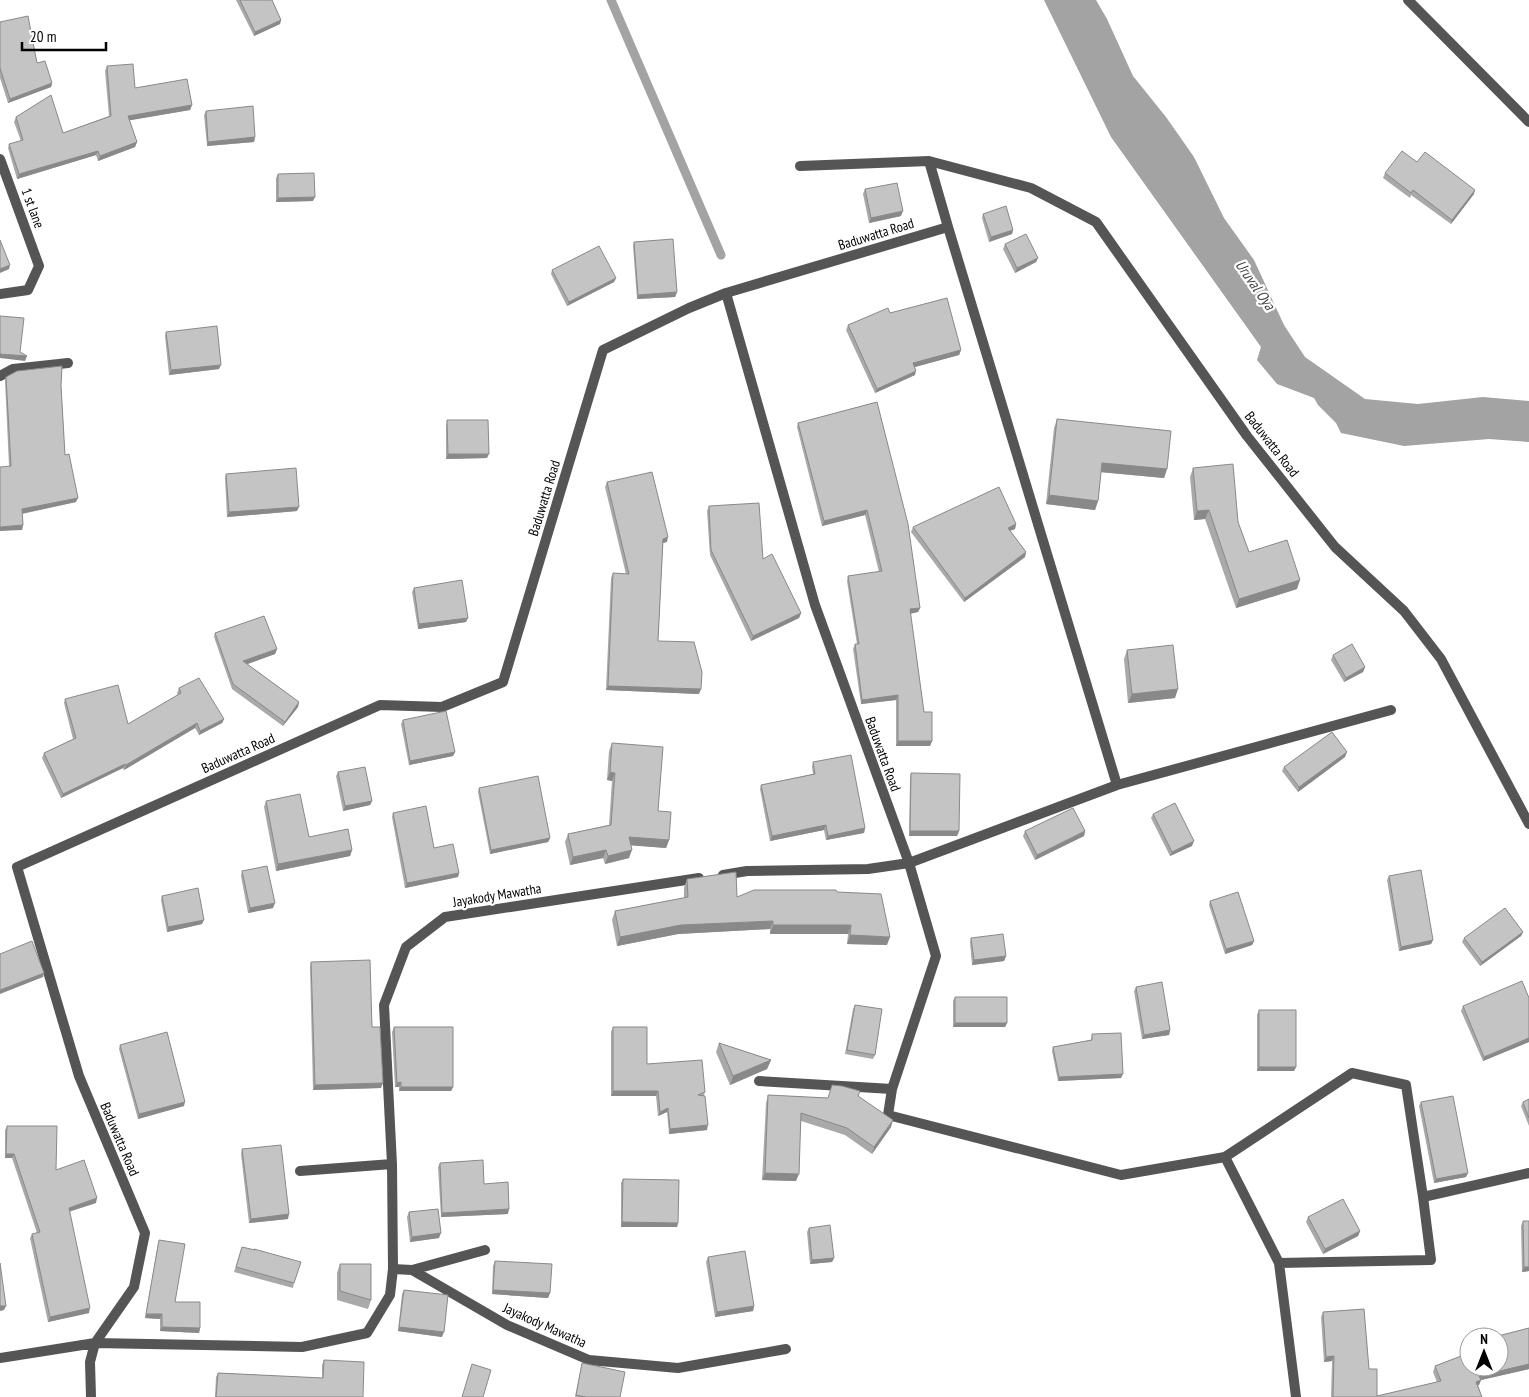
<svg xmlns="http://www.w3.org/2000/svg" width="1529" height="1397" viewBox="0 0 1529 1397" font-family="'PT Sans Narrow',sans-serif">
	<rect width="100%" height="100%" fill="#fff"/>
	<path fill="#a3a3a3" d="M1044,0H1096L1107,19L1133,76L1166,117L1194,157L1224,218L1254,260L1284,325L1305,357L1365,399L1418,404L1483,397L1529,401V442L1489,439L1404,446L1341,433L1336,423L1318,405L1314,398L1277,384L1257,360L1261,347L1111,137Z"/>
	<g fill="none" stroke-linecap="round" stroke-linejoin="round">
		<path stroke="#a3a3a3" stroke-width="9" d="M611,0L721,255"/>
		<path stroke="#555" stroke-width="10" d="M1408,0L1529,122
			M0,159L39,266L28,290L0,294
			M800,166L929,161L1031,188L1096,222L1247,436L1335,547L1404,611L1441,659L1529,824
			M948,227L1117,785L1391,710
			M726,293L815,605L909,863L936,956L892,1089L888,1115L1121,1175L1225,1157L1279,1263L1296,1397
			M0,376L13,369L68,363
			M723,875L747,871L868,869L909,863L1117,785
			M699,878L445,917L406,947L384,1005L392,1164L393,1269L412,1270L507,1325L589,1360L678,1368L786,1349
			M759,1081L892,1089
			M1225,1157L1352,1073L1406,1085L1423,1197L1529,1173
			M300,1171L392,1164
			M1279,1263L1431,1260L1423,1197
			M412,1270L485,1250
			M95,1343L134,1287L145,1233L79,1076L17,867L380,705L442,707L503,682L603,350L689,308L726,293L948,227L929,161
			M95,1343L302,1347L367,1333L390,1295L393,1269
			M0,1358L95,1343L90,1362L91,1397"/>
	</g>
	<path fill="#a9a9a9" d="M236,0H272L281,20L280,24L254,36Z
		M0,22L37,63L52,83L51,87L8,103L0,78Z
		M107,66L135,88L192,105L190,110L129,120L137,142L135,147L98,161L96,155L17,179L8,148L9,144L21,141L14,122L16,117L63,133L109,116L105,71Z
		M206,111L255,137L254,142L207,146L204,115Z
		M1417,162L1474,194L1451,224L1411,195L1410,198L1383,178L1385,173Z
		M278,174L313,201L276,202V178Z
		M865,189L901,216L869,223L863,194Z
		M983,214L1013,230L1012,234L989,242L982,218Z
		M634,242L677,292L675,297L637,299L633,246Z
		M1005,244L1038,258L1036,262L1015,273L1003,249Z
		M552,270L616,278L614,282L567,306L551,274Z
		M890,313L961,350L959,355L915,367V375L875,393L846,330L848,325Z
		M166,332L219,369L169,375L165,336Z
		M6,377L61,386L65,455L76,502L22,514L23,525L22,530L9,466L5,381Z
		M877,402L920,608L918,612L910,614L924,712L932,741L930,746H896V700L861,704L853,649L855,644H857L847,581L848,576L879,572L865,515L822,526L797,427L798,423Z
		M1057,419L1167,469L1164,478L1101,472L1098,501L1095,510L1046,504L1054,428Z
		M447,420L487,458L446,459V425Z
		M1193,468L1238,522L1249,552L1297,589L1236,608L1205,519L1194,520L1190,477Z
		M226,474L297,511L227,517L225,478Z
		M607,482L667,542L663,543L658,641L699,694L606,690L611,578L613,573L626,574L605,487Z
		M709,506L801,613L799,618L751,641L710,555L707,511Z
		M1016,524L1015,529L1010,531L1026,552L1025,557L964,602L911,532L913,527Z
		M414,588L466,622L418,629L412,592Z
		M215,633L277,649L275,654L247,664L299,702L298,707L283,726L232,689L214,637Z
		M1127,650L1175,698L1128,703L1124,659Z
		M1333,655L1365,667L1363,672L1344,682L1331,660Z
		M179,688L224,719L222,723L199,735L195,728L124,770L123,768L61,798L42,758L44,753L73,739L64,703L65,699L128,724L178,695L177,693Z
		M403,720L455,752L453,756L409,765L401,724Z
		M612,743L658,811L669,840L666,848L631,845L629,858L605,864L603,858L570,865L565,842L568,834L609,825L612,781L607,780L609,751Z
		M1345,757L1298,792L1282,771L1284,767Z
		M813,762L865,828L864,833L826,840L824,830L770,841L760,789L761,785L813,774L812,767Z
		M338,772L372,801L370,805L343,811L336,776Z
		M911,773L959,831L957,836H909L910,778Z
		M479,788L550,838L548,842L490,854L478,792Z
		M266,801L309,837L352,850L350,856L276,871L264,807Z
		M393,813L434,848L459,873L458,877L405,888L392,817Z
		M1153,814L1192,846L1170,856L1151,818Z
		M1025,831H1085L1084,836L1035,860L1023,836Z
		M242,871L273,908L248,913L241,876Z
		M1389,876L1433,940L1431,944L1399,951L1387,880Z
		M687,879L737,897L837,892L887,945L847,944L848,934H770V929L678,934L617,946L612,920L615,911L684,898V888Z
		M162,896L202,924L167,932L161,900Z
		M1210,901L1254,941L1252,945L1225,954L1209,905Z
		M1523,932L1521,936L1480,966L1462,942L1464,938Z
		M971,938L1006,956L1004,961L972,965L970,942Z
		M311,962L372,1027L381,1088L313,1090L310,966Z
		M1136,987L1170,1030L1169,1035L1142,1039L1134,991Z
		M955,997L1007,1023L1005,1027H953V1001Z
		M1529,998V1042L1483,1061L1461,1011L1463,1006Z
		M855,1005L875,1055L873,1059L845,1054L853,1009Z
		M1259,1010L1296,1067L1294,1071H1257V1015Z
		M394,1027L453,1087L451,1091H399V1087H395L392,1032Z
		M613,1027L647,1064L705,1092L704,1095L707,1130L669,1134L667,1112L658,1116L656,1096H611V1032Z
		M1092,1034L1121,1078L1058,1081L1052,1051L1053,1047L1091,1040Z
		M719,1043L771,1060L767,1069L730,1085L716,1052Z
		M120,1045L184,1106L138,1119L119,1049Z
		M768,1095L828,1098L858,1096L891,1127L872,1154L845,1135L801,1121L796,1181L762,1180L766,1103Z
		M1529,1099V1126L1521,1106L1523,1102Z
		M1421,1102L1466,1177L1434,1183L1419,1106Z
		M7,1126L56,1170L96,1203L69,1212L89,1313L48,1322L30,1238L32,1234L37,1233L12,1158H5V1130Z
		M242,1149L288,1219L249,1223L241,1154Z
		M440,1163L484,1184L508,1214L441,1217L438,1167Z
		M623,1179L678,1223L677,1227H621V1183Z
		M409,1212L439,1238L410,1242L407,1217Z
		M1308,1217L1360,1231L1358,1236L1323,1254L1306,1222Z
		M1523,1221H1529V1271L1522,1272L1521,1226Z
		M809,1228L834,1258L832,1262L810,1264L807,1232Z
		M159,1240L175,1302L200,1328L199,1333L160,1331V1319L145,1318L158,1244Z
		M242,1247L254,1250V1249L294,1283L293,1288L234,1272Z
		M708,1257L754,1306L753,1311L715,1317L706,1262Z
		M495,1261L550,1293L548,1298L492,1294L493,1266Z
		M340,1264L371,1300L368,1309L337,1300V1273Z
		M404,1290L442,1337L398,1331L402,1294Z
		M1364,1309L1369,1369H1377V1396L1437,1382L1433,1372L1435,1366L1469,1353V1367H1499V1337H1498V1336L1529,1328V1369L1481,1380L1479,1385H1478L1482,1397H1331L1332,1361L1324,1362L1321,1317L1323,1312Z
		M324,1360L363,1397H215L216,1377L218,1373L322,1378V1365Z
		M582,1363L620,1397H575Z"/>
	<path fill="#898989" d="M281,20L280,24L254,36L255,32Z
		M52,83L51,87L8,103L10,99Z
		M192,105L190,110L126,121L128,116Z
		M255,137L254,142L207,146L208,142Z
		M137,142L135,147L98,161L100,156Z
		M98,151L96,155L17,179L19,174Z
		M1475,190L1474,194L1451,224L1452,220Z
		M315,197L313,201L276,202L278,198Z
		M903,211L901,216L869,223L871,218Z
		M1013,230L1012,234L989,242L991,237Z
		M1038,258L1036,262L1015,273L1017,268Z
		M10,265L9,269L0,273V269Z
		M616,278L614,282L567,306L569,302Z
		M677,292L675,297L637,299L638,295Z
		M961,350L959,355L911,368L913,363Z
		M0,354L27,356L25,361L0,358Z
		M221,365L219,369L169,375L171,370Z
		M916,371L915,375L875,393L877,389Z
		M448,454H489L487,458L446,459Z
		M1102,463L1167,469L1164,478L1099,472Z
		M1049,495L1098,501L1095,510L1046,504Z
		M78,498L76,502L20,514L22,509Z
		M299,507L297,511L227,517L229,512Z
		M867,510L865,515L822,526L824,521Z
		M1209,510L1205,519L1194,520L1197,511Z
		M1016,524L1015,529L1006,532L1008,528Z
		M23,525L22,530L0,531V527Z
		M668,537L667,542L662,543L663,539Z
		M1026,552L1025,557L964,602L965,598Z
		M1300,580L1297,589L1236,608L1239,599Z
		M920,608L918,612L908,614L910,609Z
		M801,613L799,618L751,641L753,636Z
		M468,618L466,622L418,629L419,624Z
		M277,649L275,654L242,666L243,661Z
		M1365,667L1363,672L1344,682L1346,678Z
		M608,686L701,689L699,694L606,690Z
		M1178,689L1175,698L1128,703L1132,694Z
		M898,695L896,700L861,704L862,700Z
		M299,702L298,707L283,726L285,722Z
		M224,719L222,723L199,735L200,731Z
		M197,723L195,728L124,770L126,765Z
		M898,741H932L930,746H896Z
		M455,752L453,756L409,765L410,761Z
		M1347,752L1345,757L1298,792L1299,787Z
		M125,764L123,768L61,798L63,794Z
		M610,772L615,773L612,781L607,780Z
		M372,801L370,805L343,811L345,806Z
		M826,825L824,830L770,841L772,836Z
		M865,828L864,833L826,840L828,836Z
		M910,831H959L957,836H909Z
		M1085,831L1084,836L1035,860L1037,855Z
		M629,837L669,840L666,848L626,845Z
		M550,838L548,842L490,854L491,850Z
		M1194,841L1192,846L1170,856L1172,852Z
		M352,850L350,856L276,871L278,864Z
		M606,850L603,858L570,865L573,857Z
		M632,850L629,858L605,864L608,856Z
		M459,873L458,877L405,888L407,883Z
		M275,903L273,908L248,913L250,908Z
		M204,920L202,924L167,932L168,927Z
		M773,921L770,929L678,934L617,946L620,937L681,925Z
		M773,925H851L848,934H770Z
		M1523,932L1521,936L1480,966L1482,962Z
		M850,935L890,937L887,945L847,944Z
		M1433,940L1431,944L1399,951L1401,947Z
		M1254,941L1252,945L1225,954L1226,949Z
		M1006,956L1004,961L972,965L974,960Z
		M44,973L43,977L0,994V990Z
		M955,1023H1007L1005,1027H953Z
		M1170,1030L1169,1035L1142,1039L1144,1035Z
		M1529,1038V1042L1483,1061L1484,1057Z
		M771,1060L767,1069L730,1085L733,1076Z
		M1259,1067H1296L1294,1071H1257Z
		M1123,1074L1121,1078L1058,1081L1059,1077Z
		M401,1082L399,1087H395L397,1083Z
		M383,1083L381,1088L313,1090L315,1085Z
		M401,1087H453L451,1091H399Z
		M613,1091H658L656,1096H611Z
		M185,1102L184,1106L138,1119L139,1114Z
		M668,1108L667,1112L658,1116L660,1112Z
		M893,1120L891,1127L872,1154L874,1147Z
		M708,1125L707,1130L669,1134L670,1129Z
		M6,1154H14L12,1158H5Z
		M765,1173L799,1174L796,1181L762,1180Z
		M1468,1173L1466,1177L1434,1183L1436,1179Z
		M97,1198L96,1203L67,1212L69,1208Z
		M509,1209L508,1214L441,1217L442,1213Z
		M289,1214L288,1219L249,1223L251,1219Z
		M622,1222L678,1223L677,1227H621Z
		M1360,1231L1358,1236L1323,1254L1325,1249Z
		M441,1233L439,1238L410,1242L412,1237Z
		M834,1258L832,1262L810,1264L812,1260Z
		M1524,1267H1529V1271L1522,1272Z
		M493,1290L550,1293L548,1298L492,1294Z
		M0,1306H6L4,1310L0,1311Z
		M754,1306L753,1311L715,1317L717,1312Z
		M90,1308L89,1313L48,1322L50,1317Z
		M146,1314H162L160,1319L145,1318Z
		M162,1327L200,1328L199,1333L160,1331Z
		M399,1327L444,1332L442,1337L398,1331Z
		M1334,1356L1332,1361L1324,1362L1326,1357Z
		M1529,1364V1369L1481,1380L1479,1385L1474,1387L1479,1376Z"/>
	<path fill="#c4c4c4" stroke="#898989" d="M240,0H272L281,20L255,32Z
		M28,16L37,63L45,61L52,83L10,99L0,68V22Z
		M133,64L135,88L187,79L192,105L128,116L137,142L100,156L98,151L19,174L9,144L23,140L16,117L51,95L63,133L111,116L107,66Z
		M253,106L255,137L208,142L206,111Z
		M1402,151L1417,162L1425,152L1475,190L1452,220L1413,190L1411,193L1385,173Z
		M314,173L315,197L278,198V174Z
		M897,183L903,211L871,218L865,189Z
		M1006,206L1013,230L991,237L983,214Z
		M1026,234L1038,258L1017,268L1005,244Z
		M673,239L677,292L638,295L634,242Z
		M0,240L10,265L0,269Z
		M599,246L616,278L569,302L552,270Z
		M947,298L961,350L913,363L916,371L877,389L848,325L888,308L890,313Z
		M0,316L24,318L20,352L27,356L0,354Z
		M217,326L221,365L171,370L166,332Z
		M62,366L61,386L65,455L69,454L78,498L22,509L23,525L0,527V467L11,466L6,377L17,371Z
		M877,402L908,524L920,608L910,609L924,712H932V741H898V695L862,700L855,644H859L848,576L882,571L867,510L824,521L798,423Z
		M1057,419L1171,431L1167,469L1102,463L1098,501L1049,495Z
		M447,420H488L489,454H448Z
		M1233,464L1238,522L1249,552L1287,540L1300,580L1239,599L1209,510L1197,511L1193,468Z
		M296,468L299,507L229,512L226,474Z
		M652,472L668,537L663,539L658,641L694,642L702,672L701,689L608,686L613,573L629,574L607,482Z
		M999,487L1016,524L1008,528L1026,552L965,598L913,527Z
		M759,503L763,559L772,554L801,613L753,636L711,550L709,506Z
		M462,580L468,618L419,624L414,588Z
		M264,616L277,649L243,661L299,702L285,722L233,684L215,633Z
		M1352,644L1365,667L1346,678L1333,655Z
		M1173,645L1178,689L1132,694L1127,650Z
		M199,678L224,719L200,731L197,723L126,765L125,764L63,794L44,753L76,738L65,699L118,685L128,724L181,693L179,688Z
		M446,711L455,752L410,761L403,720Z
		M1332,732L1347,752L1299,787L1284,767Z
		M612,743L663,747L658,811L671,812L669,840L629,837L632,850L608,856L606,850L573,857L568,834L611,825L615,773L610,772Z
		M851,755L865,828L828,836L826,825L772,836L761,785L815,774L813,762Z
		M365,767L372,801L345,806L338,772Z
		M911,773L960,774L959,831H910Z
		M538,776L550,838L491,850L479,788Z
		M300,794L309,837L348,829L352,850L278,864L266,801Z
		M1175,803L1194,841L1172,852L1153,814Z
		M426,806L434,848L453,844L459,873L407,883L393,813Z
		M1073,808L1085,831L1037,855L1025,831Z
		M267,866L275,903L250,908L242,871Z
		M1421,870L1433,940L1401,947L1389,876Z
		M736,872L737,897L754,890H836L837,892L881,894L890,937L850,935L851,925H773V921L681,925L620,937L615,911L688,897L687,879Z
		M198,888L204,920L168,927L162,896Z
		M1238,892L1254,941L1226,949L1210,901Z
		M1505,908L1523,932L1482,962L1464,938Z
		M1003,934L1006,956L974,960L971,938Z
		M32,941L44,973L0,990V954Z
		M370,960L372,1027H380L383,1083L315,1085L311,962Z
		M1522,981L1529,998V1038L1484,1057L1463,1006Z
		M1162,982L1170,1030L1144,1035L1136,987Z
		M955,997H1007V1023H955Z
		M855,1005L882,1009L875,1055L847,1050Z
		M1259,1010H1296V1067H1259Z
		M394,1027H453V1087H401V1082L397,1083Z
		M613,1027H647V1064L702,1060L705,1092L698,1095L705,1096L708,1125L670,1129L668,1108L660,1112L658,1091H613Z
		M167,1032L185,1102L139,1114L120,1045Z
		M1121,1033L1123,1074L1059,1077L1053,1047L1092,1040V1034Z
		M719,1043L771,1060L733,1076Z
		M832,1085L842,1086L860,1091L858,1096L893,1120L874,1147L847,1128L801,1113L799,1174L765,1173L768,1095L828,1098Z
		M1453,1096L1468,1173L1436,1179L1421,1102Z
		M1529,1099V1118L1523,1102Z
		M7,1126H57L56,1170L84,1160L97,1198L69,1208L90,1308L50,1317L32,1234L40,1232L14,1154H6Z
		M281,1145L289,1214L251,1219L242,1149Z
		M483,1160L484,1184L508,1182L509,1209L442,1213L440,1163Z
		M623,1179L679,1180L678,1223L622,1222Z
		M1343,1199L1360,1231L1325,1249L1308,1217Z
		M438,1209L441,1233L412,1237L409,1212Z
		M1523,1221H1529V1267H1524Z
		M830,1225L834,1258L812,1260L809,1228Z
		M159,1240L185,1244L175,1302H200V1328L162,1327V1314H146Z
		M242,1247L255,1250L254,1249L301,1262L294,1283L236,1267Z
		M745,1251L754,1306L717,1312L708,1257Z
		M495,1261L552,1264L550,1293L493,1290Z
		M0,1263L6,1306H0Z
		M340,1264H371V1300L340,1291Z
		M404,1290L448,1295L444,1332L399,1327Z
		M1364,1309L1369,1369H1377V1396L1441,1381L1435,1366L1469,1353V1367H1499V1337L1498,1336L1529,1328V1364L1479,1376L1481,1380L1476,1382L1482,1397H1333L1334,1356L1326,1357L1323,1312Z
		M324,1360L364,1362L363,1397H216L218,1373L323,1378Z
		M582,1363L625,1372L620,1397H586L576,1395Z
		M472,1364L491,1370L483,1397H462Z"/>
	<g text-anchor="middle" stroke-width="4.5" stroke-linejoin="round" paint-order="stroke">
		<g font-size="14" fill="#000" stroke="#fff">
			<text transform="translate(33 208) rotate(70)" y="5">1 st lane</text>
			<text transform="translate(876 234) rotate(-17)" y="5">Baduwatta Road</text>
			<text transform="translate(1272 444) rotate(52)" y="5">Baduwatta Road</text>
			<text transform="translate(544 498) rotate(-73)" y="5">Baduwatta Road</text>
			<text transform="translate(238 753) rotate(-24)" y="5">Baduwatta Road</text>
			<text transform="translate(883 754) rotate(70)" y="5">Baduwatta Road</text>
			<text transform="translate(497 895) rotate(-9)" y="5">Jayakody Mawatha</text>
			<text transform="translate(120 1139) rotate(67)" y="5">Baduwatta Road</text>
			<text transform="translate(545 1325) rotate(24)" y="5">Jayakody Mawatha</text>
		</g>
		<g font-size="15" font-style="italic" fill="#444" stroke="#fff">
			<text transform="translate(1255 285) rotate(55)" y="5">Uruval Oya</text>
		</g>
	</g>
	<g transform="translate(1484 1352)"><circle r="24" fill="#ffffff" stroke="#999999"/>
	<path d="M0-4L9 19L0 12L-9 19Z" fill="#000000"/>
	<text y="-8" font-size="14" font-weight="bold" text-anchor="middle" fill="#000000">N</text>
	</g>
	<path d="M22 42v8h84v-8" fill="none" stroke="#000000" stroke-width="2.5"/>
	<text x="30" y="42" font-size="15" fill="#000000" stroke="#ffffff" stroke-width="4" paint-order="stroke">20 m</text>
</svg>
